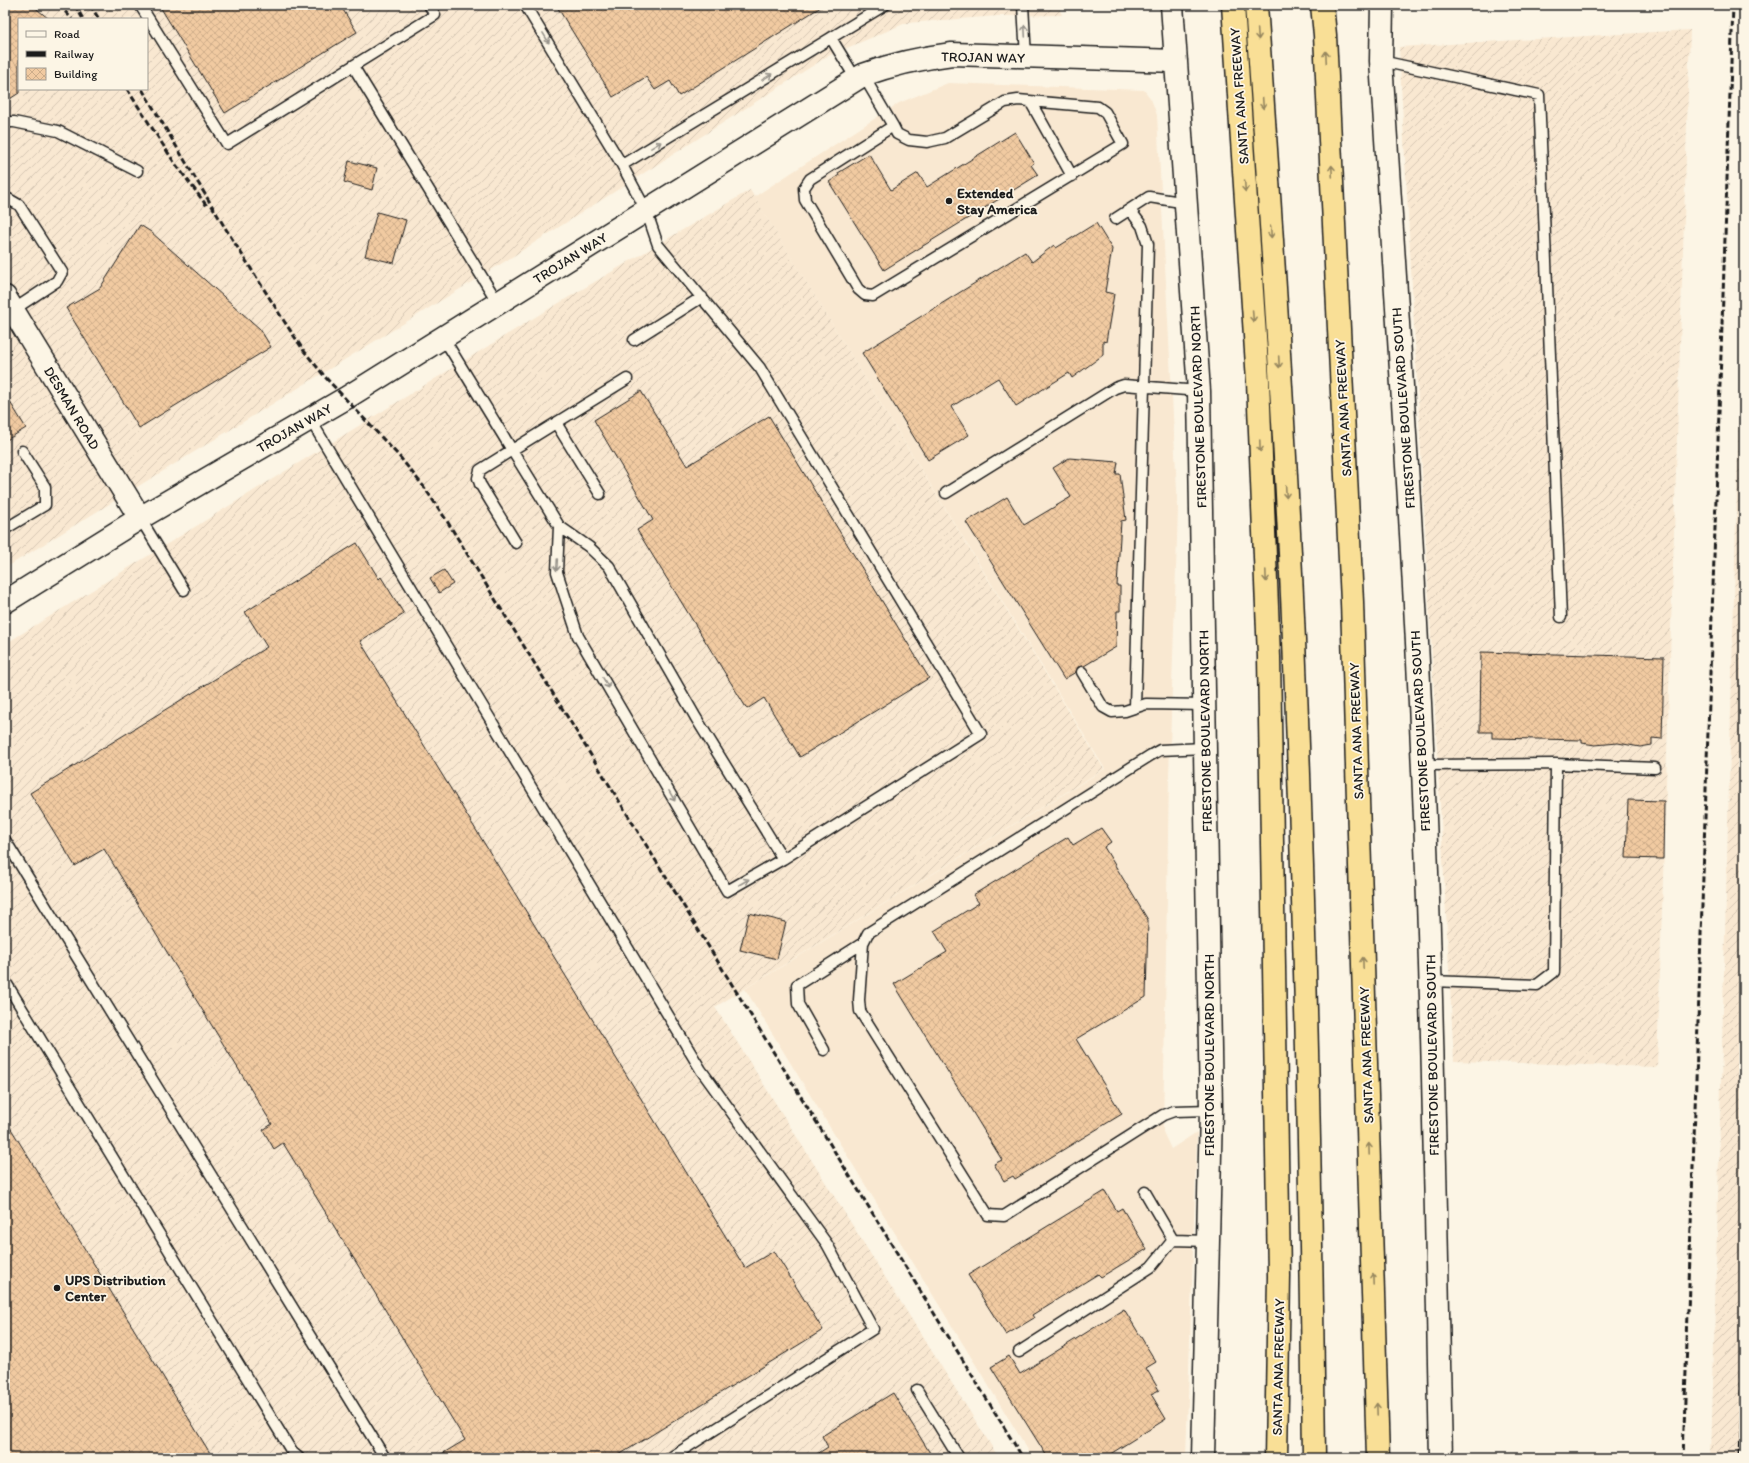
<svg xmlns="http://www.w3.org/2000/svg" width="1749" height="1463" viewBox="0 0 1749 1463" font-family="Itim,sans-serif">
	<defs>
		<pattern id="industrial-furrows" width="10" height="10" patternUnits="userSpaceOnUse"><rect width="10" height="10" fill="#f9e8d1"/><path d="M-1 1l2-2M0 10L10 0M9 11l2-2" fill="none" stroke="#d5c6b3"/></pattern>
		<pattern id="building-cross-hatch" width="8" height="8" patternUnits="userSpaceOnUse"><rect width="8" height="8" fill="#f1caa1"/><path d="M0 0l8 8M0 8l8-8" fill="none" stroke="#cead8a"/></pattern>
	</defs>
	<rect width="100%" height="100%" fill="#fcf5e5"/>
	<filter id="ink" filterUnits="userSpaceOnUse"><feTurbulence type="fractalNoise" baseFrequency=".025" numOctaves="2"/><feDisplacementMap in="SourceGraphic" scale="8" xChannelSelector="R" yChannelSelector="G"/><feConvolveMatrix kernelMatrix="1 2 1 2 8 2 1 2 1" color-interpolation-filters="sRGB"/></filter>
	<g filter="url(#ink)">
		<path fill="#f9e8d1" d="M948,83L1144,90L1151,99L1157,115L1178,509L1169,776L1163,1132L1171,1149L1197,1132L1186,1458H1033L745,989L1105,769L754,197L899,103Z"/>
		<path fill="url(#industrial-furrows)" fill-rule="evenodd" d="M5,5H1058L1062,15L998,16L906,23L828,56L504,262L5,568ZM19,19H147V89H19Z
			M1690,30L1657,1067L1454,1061L1399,47Z
			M750,190L1104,769L715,1007L999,1458H5V644L537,316Z
			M1744,224V1458H1711Z"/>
		<path fill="url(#building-cross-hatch)" stroke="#1c1c1c" d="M5,5H32L49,19H19V93L5,102Z
			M159,5H340L357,32L225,113Z
			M556,5H824L679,96L670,81L655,90L646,77L613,97Z
			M1015,132L1034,163L1031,165L1038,175L884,270L829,182L839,175L838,173L869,154L891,190L918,173L927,187Z
			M349,161L377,168L372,190L344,182Z
			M377,212L406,220L394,263L365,256Z
			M1096,223L1112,249L1105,292L1114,294L1106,342L1103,341V355L1072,378L1069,373L1016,406L998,378L951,407L969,435L928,460L862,353L1025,252L1032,262L1054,245L1056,248Z
			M140,225L151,232L260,329L271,347L139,428L66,308L100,288Z
			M641,391L687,466L769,416L929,678L800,757L764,698L747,709L637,530L653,520L594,420Z
			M5,394L26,428L5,441Z
			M1069,458L1118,462L1116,474H1120L1126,520L1121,521L1117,586H1120V611H1117L1116,647L1084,666L1078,667L1076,672L1064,679L966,522L1007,497L1024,525L1071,497L1053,468Z
			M357,543L379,579L381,577L404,614L360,641L745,1268L774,1251L823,1330L614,1458H435L465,1440L283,1143L274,1149L263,1130L272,1124L104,849L75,866L30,793L267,647L245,612Z
			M444,570L453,584L439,593L430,578Z
			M1481,652L1664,657L1662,739L1652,738V745L1640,747L1618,743L1595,745L1582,743V740L1492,738V732H1480Z
			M1628,800L1664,801L1663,859L1626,858Z
			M1101,828L1111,842L1104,847L1148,920L1146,997L1076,1039L1122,1114L1015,1179L1013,1176L1004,1181L994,1164L1002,1160L894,984L947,952L934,931L979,903L973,895L1068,837L1073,845Z
			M749,913L786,922L777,959L740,950Z
			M5,1119L213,1458H5Z
			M1105,1191L1117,1211L1122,1208L1147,1249L1101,1277L1098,1274L1032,1315L1034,1318L1006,1335L968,1275Z
			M1124,1309L1156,1362L1146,1368L1159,1390L1151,1394L1166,1419L1104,1458H1048L991,1367L1009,1356L1020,1374Z
			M893,1393L933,1458H811L828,1447L822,1436Z"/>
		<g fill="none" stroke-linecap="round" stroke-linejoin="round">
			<g stroke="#1c1c1c" stroke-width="13">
				<path id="lane" d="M140,5L227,144L435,15L429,5
					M525,5L622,165L646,210L658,245L760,368L981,734L783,859
					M1023,5L1026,57
					M831,38L856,79
					M1381,61L1539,95L1561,617
					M353,66L498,303
					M863,75L893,126L897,134L909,140L927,142L945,138L1005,102L1018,100L1098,107L1105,112L1123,144L873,296L865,295L858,289L805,200L804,188L810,179L893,126
					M1030,101L1072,176
					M5,122H14L58,131L137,171
					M622,165L885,5
					M5,197L19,205L62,272L57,281L13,310
					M1130,210L1142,226L1148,244L1135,707
					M1115,219L1149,197L1187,203
					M443,337L512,450L627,379
					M634,340L702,297
					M310,419L701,1070L827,1244L873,1329L670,1458
					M556,423L600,494
					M946,493L1115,388L1124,385L1199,391
					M140,518L184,590
					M5,529L45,505V487L22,451
					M516,543L480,484L478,478L480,470L512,450L559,526L589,547L609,566L696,718L783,859L727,891L578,636L557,572L559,526
					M1082,672L1103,707L1112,712L1125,711L1146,704L1205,705
					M1205,748L1160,750L1151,755L868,933L863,943L859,1000L860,1011L988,1215L1004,1216L1163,1115L1174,1111L1211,1110
					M1423,765L1556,764L1655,768
					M5,840L385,1458
					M5,981L292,1452L299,1458
					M1431,981L1537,985L1554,972L1556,764
					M824,1050L798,1004L797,985L863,943
					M1145,1192L1173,1240L1208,1241
					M1019,1352L1151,1267L1173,1240
					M917,1390L959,1458"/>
			</g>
			<g stroke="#1c1c1c" stroke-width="25">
				<path id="secondary" d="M1172,5L1199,391L1211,1110L1203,1458
					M1382,5L1381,61C1396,297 1413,533 1423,770C1433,999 1436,1228 1441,1458
					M5,297L140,518
					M5,602L140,518L346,398L863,75C893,64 920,58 952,54L1176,61"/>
			</g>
			<g stroke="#1c1c1c" stroke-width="25">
				<path id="highway" d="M1233,5L1258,381L1269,657L1279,1276L1276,1458
					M1256,5C1271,216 1285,428 1294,640C1305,912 1311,1185 1314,1458
					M1322,5L1325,35L1352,602L1378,1458"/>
			</g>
			<use href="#lane" stroke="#fcf5e5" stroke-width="10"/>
			<use href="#secondary" stroke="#fcf5e5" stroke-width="22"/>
			<use href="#highway" stroke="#f9df96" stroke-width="22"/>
			<path stroke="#1c1c1c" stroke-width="3" stroke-dasharray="6 3" stroke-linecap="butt" d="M59,5L72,19
				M75,5L83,19
				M90,5L99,19
				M127,89L174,162L207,206
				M142,89L224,226L284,321L304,351L326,378L399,456L424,487L447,521L1023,1458
				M1683,1458L1733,5
				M1738,1458L1744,1292"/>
		</g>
		<defs><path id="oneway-shaft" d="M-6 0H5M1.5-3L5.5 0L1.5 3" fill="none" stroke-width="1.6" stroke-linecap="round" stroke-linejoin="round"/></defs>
		<g stroke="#97938b">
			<use href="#oneway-shaft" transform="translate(1025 31) rotate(-93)"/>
			<use href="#oneway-shaft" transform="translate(546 38) rotate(59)"/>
			<use href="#oneway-shaft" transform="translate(767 77) rotate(-31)"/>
			<use href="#oneway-shaft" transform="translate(656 145) rotate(-31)"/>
			<use href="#oneway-shaft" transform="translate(557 565) rotate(93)"/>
			<use href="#oneway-shaft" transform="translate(606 683) rotate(60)"/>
			<use href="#oneway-shaft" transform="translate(672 796) rotate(60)"/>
			<use href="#oneway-shaft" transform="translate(744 882) rotate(-30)"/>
		</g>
		<g stroke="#96875f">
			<use href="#oneway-shaft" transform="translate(1258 34) rotate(86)"/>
			<use href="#oneway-shaft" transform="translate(1326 57) rotate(-93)"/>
			<use href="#oneway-shaft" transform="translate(1263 103) rotate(86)"/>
			<use href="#oneway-shaft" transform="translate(1332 171) rotate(-93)"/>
			<use href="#oneway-shaft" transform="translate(1245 186) rotate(86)"/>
			<use href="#oneway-shaft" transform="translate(1271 232) rotate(87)"/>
			<use href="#oneway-shaft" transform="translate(1253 316) rotate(86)"/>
			<use href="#oneway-shaft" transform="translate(1279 362) rotate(87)"/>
			<use href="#oneway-shaft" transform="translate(1260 446) rotate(88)"/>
			<use href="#oneway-shaft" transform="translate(1286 492) rotate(87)"/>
			<use href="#oneway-shaft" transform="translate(1266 576) rotate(88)"/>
			<use href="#oneway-shaft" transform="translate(1363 963) rotate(-92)"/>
			<use href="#oneway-shaft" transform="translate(1369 1149) rotate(-92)"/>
			<use href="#oneway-shaft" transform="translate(1373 1279) rotate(-92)"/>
			<use href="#oneway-shaft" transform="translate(1377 1409) rotate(-92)"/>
		</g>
	</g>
	<g fill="#1c1c1c" stroke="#fcf5e5" stroke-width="1.5">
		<circle cx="949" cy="201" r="4"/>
		<circle cx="57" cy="1288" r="4"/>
	</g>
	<g text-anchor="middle" stroke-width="3.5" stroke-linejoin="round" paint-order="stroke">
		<g font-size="14" fill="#1c1c1c" stroke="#fcf5e5">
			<text transform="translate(983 57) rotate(1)" y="5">TROJAN WAY</text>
			<text transform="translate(1239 96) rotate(-94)" y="5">SANTA ANA FREEWAY</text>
			<text transform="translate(570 258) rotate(-32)" y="5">TROJAN WAY</text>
			<text transform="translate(1198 407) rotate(-92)" y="5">FIRESTONE BOULEVARD NORTH</text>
			<text transform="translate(72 408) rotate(59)" y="5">DESMAN ROAD</text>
			<text transform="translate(1343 408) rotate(-93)" y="5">SANTA ANA FREEWAY</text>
			<text transform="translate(1403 408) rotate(-94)" y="5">FIRESTONE BOULEVARD SOUTH</text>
			<text transform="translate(294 428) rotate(-30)" y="5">TROJAN WAY</text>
			<text transform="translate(1205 731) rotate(-91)" y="5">FIRESTONE BOULEVARD NORTH</text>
			<text transform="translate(1356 731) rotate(-92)" y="5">SANTA ANA FREEWAY</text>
			<text transform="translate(1420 731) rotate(-93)" y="5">FIRESTONE BOULEVARD SOUTH</text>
			<text transform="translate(1209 1055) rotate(-90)" y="5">FIRESTONE BOULEVARD NORTH</text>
			<text transform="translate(1366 1055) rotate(-92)" y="5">SANTA ANA FREEWAY</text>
			<text transform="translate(1432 1055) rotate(-91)" y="5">FIRESTONE BOULEVARD SOUTH</text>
			<text transform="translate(1278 1367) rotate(-89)" y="5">SANTA ANA FREEWAY</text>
		</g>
		<g font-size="14" font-weight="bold" fill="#1c1c1c" stroke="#fcf5e5" text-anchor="start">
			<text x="957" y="198">Extended<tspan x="957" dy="16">Stay America</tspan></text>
			<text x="65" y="1285">UPS Distribution<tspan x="65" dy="16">Center</tspan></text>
		</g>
	</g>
	<rect width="1749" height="1463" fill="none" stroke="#fcf5e5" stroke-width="20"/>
	<rect x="10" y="10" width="1729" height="1443" fill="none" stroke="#1c1c1c" stroke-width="1.5" filter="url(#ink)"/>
	<rect x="18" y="18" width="130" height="72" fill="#fcf5e5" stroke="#a29e95"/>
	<rect x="26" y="31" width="20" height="6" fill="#fcf5e5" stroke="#a29e95"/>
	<text x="54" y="38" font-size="12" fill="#1c1c1c">Road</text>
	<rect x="26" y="51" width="20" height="6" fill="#1c1c1c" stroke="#a29e95"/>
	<text x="54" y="58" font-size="12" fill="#1c1c1c">Railway</text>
	<rect x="26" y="68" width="20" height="12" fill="url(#building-cross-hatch)" stroke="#a29e95"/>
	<text x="54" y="78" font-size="12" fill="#1c1c1c">Building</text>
</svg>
